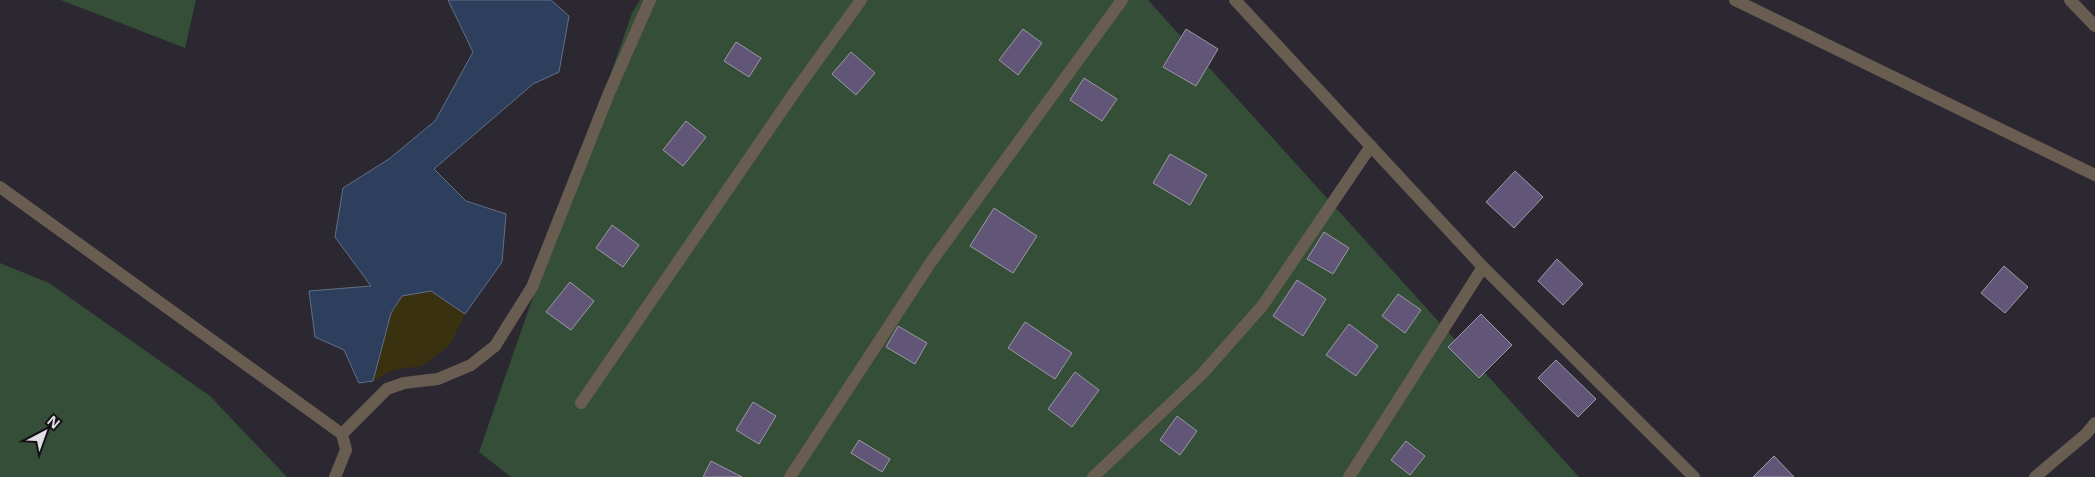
<svg xmlns="http://www.w3.org/2000/svg" width="2095" height="477" viewBox="0 0 2095 477" font-family="'Noto Sans',sans-serif">
	<rect width="100%" height="100%" fill="#2b2832"/>
	<path fill="#354e37" d="M61,0H196L185,48Z
		M640,0H1148L1579,477H511L479,452L632,13Z
		M0,263L49,283L210,396L287,477H0Z"/>
	<path fill="#393110" d="M431,291L465,314L450,345L422,366L393,370L373,381L391,313L402,296Z"/>
	<path fill="#2d3f5c" stroke="#636f85" d="M448,0H551L569,16L559,72L533,84L434,169L466,201L506,214L502,262L465,314L431,291L402,296L391,313L373,381L359,383L344,350L315,337L309,291L371,286L335,237L343,188L389,159L435,121L473,52Z"/>
	<path fill="#625678" stroke="#9c98a5" d="M1023,29L1042,43L1018,75L999,60Z
		M1186,29L1218,49L1196,86L1163,67Z
		M736,42L761,58L749,77L724,61Z
		M851,52L875,73L856,95L832,74Z
		M1084,78L1117,99L1102,121L1070,100Z
		M686,121L706,137L683,166L663,150Z
		M1170,154L1207,175L1190,205L1153,183Z
		M1515,171L1543,197L1514,228L1486,202Z
		M994,208L1037,236L1013,273L970,246Z
		M612,225L639,245L623,267L596,248Z
		M1324,232L1349,248L1333,274L1307,259Z
		M1557,259L1583,284L1563,305L1538,281Z
		M2004,266L2028,287L2005,313L1981,293Z
		M1297,280L1326,299L1303,336L1273,316Z
		M570,282L594,301L571,330L546,312Z
		M1398,294L1421,310L1405,333L1382,316Z
		M1481,314L1512,345L1479,378L1448,347Z
		M1025,322L1072,353L1055,379L1008,348Z
		M1349,324L1378,346L1356,376L1326,355Z
		M898,326L927,343L915,364L886,347Z
		M1556,360L1596,399L1578,417L1538,378Z
		M1075,372L1099,390L1072,427L1048,409Z
		M753,402L776,416L759,444L736,430Z
		M1177,416L1197,431L1180,455L1160,440Z
		M859,440L890,459L882,472L851,453Z
		M1406,441L1425,456L1410,475L1391,460Z
		M1774,456L1794,477H1753Z
		M711,461L742,477H703Z"/>
	<g fill="none" stroke-linecap="round" stroke-linejoin="round">
		<path stroke="#685d50" stroke-width="12" d="M0,187L342,434L346,450L335,477
			M581,403L796,90L861,0
			M342,434L387,389L404,383L438,379L471,365L495,346L532,287L609,93L650,0
			M790,477L931,262L1122,0
			M1093,477L1202,374L1263,305L1371,146
			M1349,477L1483,267"/>
		<path stroke="#685d50" stroke-width="12" d="M1235,0L1483,267L1694,477
			M1735,0L2095,175
			M2035,477L2086,434L2095,423"/>
		<path stroke="#685d50" stroke-width="12" d="M2070,0L2095,26"/>
	</g>
	<g transform="translate(45 432) rotate(41)" stroke="#131116" stroke-width="4" paint-order="stroke">
	<path d="M0-4L9 19L0 12L-9 19Z" fill="#e1dfe6"/>
	<text y="-8" font-size="14" font-weight="bold" text-anchor="middle" fill="#e1dfe6">N</text>
	</g>
</svg>
